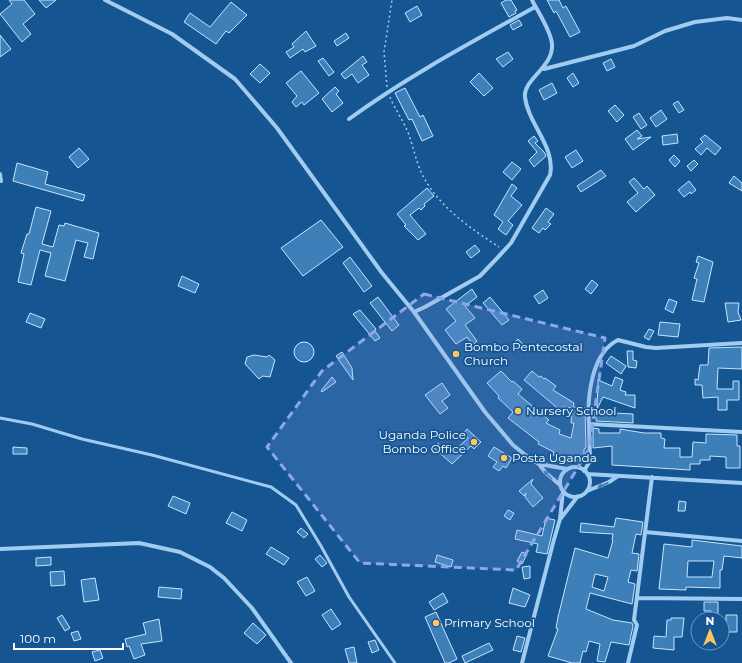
<svg xmlns="http://www.w3.org/2000/svg" width="742" height="663" viewBox="0 0 742 663" font-family="Montserrat,sans-serif">
	<rect width="100%" height="100%" fill="#155591"/>
	<path fill="#3d7fb9" stroke="#c8e4fc" fill-rule="evenodd" d="M9,0H24L35,14L23,24L31,34L22,42L0,14L12,4Z
		M39,0H56L46,8Z
		M506,0H511L517,10L515,11L516,13L509,17L501,3Z
		M547,0H559L563,8L566,6L580,32L570,37L556,11L554,13Z
		M231,2L247,15L229,33L226,31L216,44L184,22L190,13L210,27Z
		M417,6L422,15L410,22L405,13Z
		M519,20L522,25L513,30L510,25Z
		M306,31L316,46L305,52L303,49L290,58L286,52L294,47L292,44Z
		M346,33L349,38L337,46L334,41Z
		M0,35L11,49L0,57Z
		M508,52L513,59L503,67L496,59Z
		M363,56L367,62L362,65L369,75L358,83L352,74L345,79L341,74Z
		M323,58L334,72L329,76L318,61Z
		M611,59L615,67L607,71L603,63Z
		M260,64L270,73L260,83L250,74Z
		M301,71L319,93L304,105L302,102L296,107L292,102L297,96L286,83Z
		M479,73L493,88L484,96L470,82Z
		M573,73L579,83L573,87L567,78Z
		M552,83L557,93L544,100L539,90Z
		M335,87L339,91L336,94L343,103L332,112L322,99Z
		M405,88L420,117L423,115L433,136L422,141L412,119L409,120L395,93Z
		M678,101L684,110L679,113L673,104Z
		M615,105L624,115L617,122L608,111Z
		M661,110L667,119L656,127L650,118Z
		M639,113L647,125L641,129L633,117Z
		M637,130L642,136L637,139L651,137L633,150L625,139Z
		M677,134L678,143L663,145L662,136Z
		M705,135L721,148L715,155L707,148L701,155L695,149L703,142L700,139Z
		M534,136L538,141L535,143L544,152L546,156L534,167L529,160L537,152L528,141Z
		M79,148L89,159L78,168L69,157Z
		M576,150L583,161L572,168L565,157Z
		M674,155L680,161L675,167L669,160Z
		M694,160L698,164L691,171L687,166Z
		M512,162L521,169L512,180L503,172Z
		M17,163L48,172L45,184L85,195L83,201L13,181Z
		M601,170L606,176L581,192L577,186Z
		M734,176L742,183V191L729,183Z
		M634,178L644,189L647,186L655,195L636,212L627,202L638,193L629,182Z
		M689,181L696,190L691,194L690,192L684,197L678,190Z
		M512,184L517,188L511,196L522,205L508,221L513,225L506,235L498,229L503,222L494,215Z
		M427,188L434,196L424,204L425,206L421,210L419,208L410,215L426,234L418,240L404,226L406,225L397,214Z
		M36,207L51,211L42,244L53,247L59,225L64,226L65,223L99,233L93,259L84,257L88,243L76,240L65,281L45,276L51,253L40,250L31,285L18,282L24,254L21,253L27,234H29Z
		M546,208L554,214L548,222L551,224L545,230L543,228L539,233L532,228Z
		M321,220L343,247L303,276L281,248Z
		M475,245L480,251L471,258L466,252Z
		M698,256L713,262L704,302L692,300L697,279L694,278L699,263L696,262Z
		M350,257L372,286L364,292L343,263Z
		M182,276L199,284L195,293L178,286Z
		M592,280L598,285L591,294L585,289Z
		M472,289L477,297L465,306L475,318L465,325L477,341L473,345L467,337L456,344L445,330L456,321L446,309Z
		M543,290L548,298L539,304L534,296Z
		M378,297L399,325L392,331L370,303Z
		M490,297L509,320L502,325L483,303Z
		M669,299L677,302L673,313L665,309Z
		M725,303H739L738,312L741,320L728,322Z
		M360,310L376,329L375,331L380,338L375,341L353,314Z
		M30,313L45,319L41,328L26,322Z
		M660,322L680,324L678,337L658,335Z
		M649,329L654,331L649,340L644,337Z
		M518,339L523,344L516,349L512,345Z
		M294 352a10 10 0 1 1 20 0a10 10 0 1 1-20 0Z
		M742,347V369L718,368L717,389H733V381H739V400H727V410H718V397L703,398L702,385H695V379L698,380L700,365H708L709,348Z
		M627,351H633V360L637,361L636,368L628,367Z
		M342,352L352,368L353,380L336,356Z
		M254,355L267,357L269,355L275,360L270,377L263,376L259,379L245,364L247,357Z
		M611,356L626,366L621,374L606,363Z
		M501,371L512,382L513,381L522,389L518,394L549,420L546,423L560,430L559,434L571,438L574,423H571L572,408L563,407L561,411L524,380L532,371L539,377L541,376L544,379L545,378L556,386L553,390L574,403L573,407L585,408L586,448L584,449V461H573L553,455L554,452L538,444L539,442L508,418L513,412L498,398L499,396L487,383Z
		M332,377L336,382L322,392L321,391Z
		M615,377L623,380L620,390L626,392L625,395H635V408L603,397L597,409L598,380L612,386Z
		M442,383L450,395L442,401L448,408L440,414L425,395Z
		M596,412L633,414V423L596,421Z
		M593,428L599,429V433H620V429L644,433H661V438L665,439L664,448H680V457H692L693,442L706,443V434L737,435V446H740V468H726V457L710,456V460H700V464H690V470L612,465V446L593,448Z
		M467,429L481,442L474,449L471,446L452,464L434,448L438,443L450,455L468,438L463,434Z
		M13,447L27,448V454H13Z
		M494,447L512,458L506,468L503,466L499,471L493,467L497,462L488,456Z
		M533,479L531,484L543,498L533,507L525,497L526,493L524,496L519,491Z
		M173,496L190,503L186,514L168,506Z
		M679,501L686,502L685,511H678Z
		M508,510L514,513L510,520L504,516Z
		M232,512L247,520L242,531L226,523Z
		M546,518L555,520L547,554L536,552L538,544L515,539L517,530L542,536Z
		M616,518L643,522L641,535L636,534L632,553L639,554L637,571L631,570L628,582L635,584L632,604L590,593L586,609L613,620L632,623L633,626L629,645L611,642L605,662L597,661L600,644L589,641L586,652L583,651L580,663H572L548,656L558,629L556,628L558,617L575,548L608,558L613,540H612L613,534L580,532L581,523L614,527ZM595,574L608,577L604,591L592,587Z
		M301,528L308,534L304,538L297,532Z
		M692,540L742,546V558L724,556L722,570H720V588L686,587V590L659,589L664,544L692,547ZM688,561H714L712,577H687Z
		M271,547L289,558L284,565L266,554Z
		M522,552L527,554L522,564L517,561Z
		M320,555L327,563L322,567L315,559Z
		M437,555L453,560L451,567L435,562Z
		M51,557V565L36,566V558Z
		M530,566V578L524,579L522,567Z
		M64,571L65,585L51,586L50,572Z
		M307,577L315,591L306,596L297,582Z
		M95,578L99,600L84,602L81,580Z
		M159,587L182,589L181,599L158,597Z
		M513,588L530,595L525,607L509,603Z
		M443,593L448,602L434,610L429,602Z
		M704,602H718V619H711V611H704Z
		M331,609L341,624L332,630L322,615Z
		M436,612L457,659L449,663H445L425,617Z
		M62,615L70,628L65,631L57,618Z
		M726,615H737V632H726Z
		M671,618H684L682,637H674V650L653,648L654,636L666,637L667,620H671Z
		M159,619L162,641L141,644L145,655L134,659L129,646L127,647L125,639L146,634L143,623Z
		M253,623L266,635L257,644L244,633Z
		M78,631L81,639L74,641L71,633Z
		M517,636L525,638L521,652L513,650Z
		M375,640L379,650L372,653L368,642Z
		M489,643L493,650L465,663L462,656Z
		M354,647L357,663H349L345,649Z
		M100,650L103,658L95,661L92,652Z"/>
	<g fill="none" stroke-linecap="round" stroke-linejoin="round">
		<path stroke="#a1ccf1" stroke-width="1.5" stroke-dasharray="2 3" stroke-linecap="butt" d="M387,87L384,52L392,0
			M390,97C395,110 404,121 409,135C413,147 416,160 421,172C437,206 470,228 499,247"/>
		<path stroke="#a1ccf1" stroke-width="3" d="M0,418L32,424L82,439L152,455L271,487L296,505L321,546L349,597L395,663"/>
		<path stroke="#a1ccf1" stroke-width="4" d="M105,0L172,34L235,79L277,128L382,273L414,312L485,412L513,445L529,458L539,464L567,469
			M544,69L634,46L665,31L695,22L727,18L742,20
			M349,119C408,76 472,42 535,7
			M0,174L1,181
			M414,312L425,307L480,276L500,255L511,243L550,175C556,147 528,124 525,97C523,79 554,67 552,44C551,31 538,12 532,0
			M742,343L656,348L646,347L618,340C591,353 587,398 589,424L742,432
			M539,464L545,472L560,485
			M560 482a15 15 0 1 1 30 0a15 15 0 1 1-30 0Z
			M584,471L590,461L589,424
			M587,474L742,483
			M587,491L609,482L618,476
			M561,518L578,496
			M645,532L742,541
			M0,549L139,543L180,552L210,567L224,578L252,608L291,663
			M637,598L742,599
			M522,663L553,543L560,519L563,491
			M628,663L637,625L634,620L652,477"/>
	</g>
	<defs><path id="oneway-solid" d="M-6-.8H1V-3.2L6.5 0L1 3.2V.8H-6Z"/></defs>
	<g fill="#3f79ae">
		<use href="#oneway-solid" transform="translate(548 475) rotate(-135)"/>
		<use href="#oneway-solid" transform="translate(603 485) rotate(155)"/>
	</g>
	<path fill="#8ea6ec" fill-opacity="0.2" stroke="#8ea6ec" stroke-width="3" stroke-dasharray="8 5" stroke-linejoin="round" d="M424,294L605,338L589,449L516,570L360,563L267,447L322,371Z"/>
	<g fill="#ffc561" stroke="#155591" stroke-width="1.5">
		<circle cx="456" cy="354" r="4"/>
		<circle cx="518" cy="411" r="4"/>
		<circle cx="474" cy="442" r="4"/>
		<circle cx="504" cy="458" r="4"/>
		<circle cx="436" cy="623" r="4"/>
	</g>
	<g text-anchor="middle" stroke-width="3.5" stroke-linejoin="round" paint-order="stroke">
		<g font-size="12" fill="#fff" stroke="#155591" text-anchor="start">
			<text x="464" y="351">Bombo Pentecostal<tspan x="464" dy="14">Church</tspan></text>
			<text x="526" y="415">Nursery School</text>
			<text x="466" y="439" text-anchor="end">Uganda Police<tspan x="466" dy="14">Bombo Office</tspan></text>
			<text x="512" y="462">Posta Uganda</text>
			<text x="444" y="627">Primary School</text>
		</g>
	</g>
	<g transform="translate(710 631)"><circle r="19" fill="#155591" stroke="#7399bd"/>
	<path d="M0-3L7 15L0 10L-7 15Z" fill="#ffc561"/>
	<text y="-6" font-size="11" font-weight="bold" text-anchor="middle" fill="#ffffff">N</text>
	</g>
	<path d="M14 643v6h109v-6" fill="none" stroke="#ffffff" stroke-width="2"/>
	<text x="20" y="643" font-size="12" fill="#ffffff" stroke="#155591" stroke-width="3" paint-order="stroke">100 m</text>
</svg>
